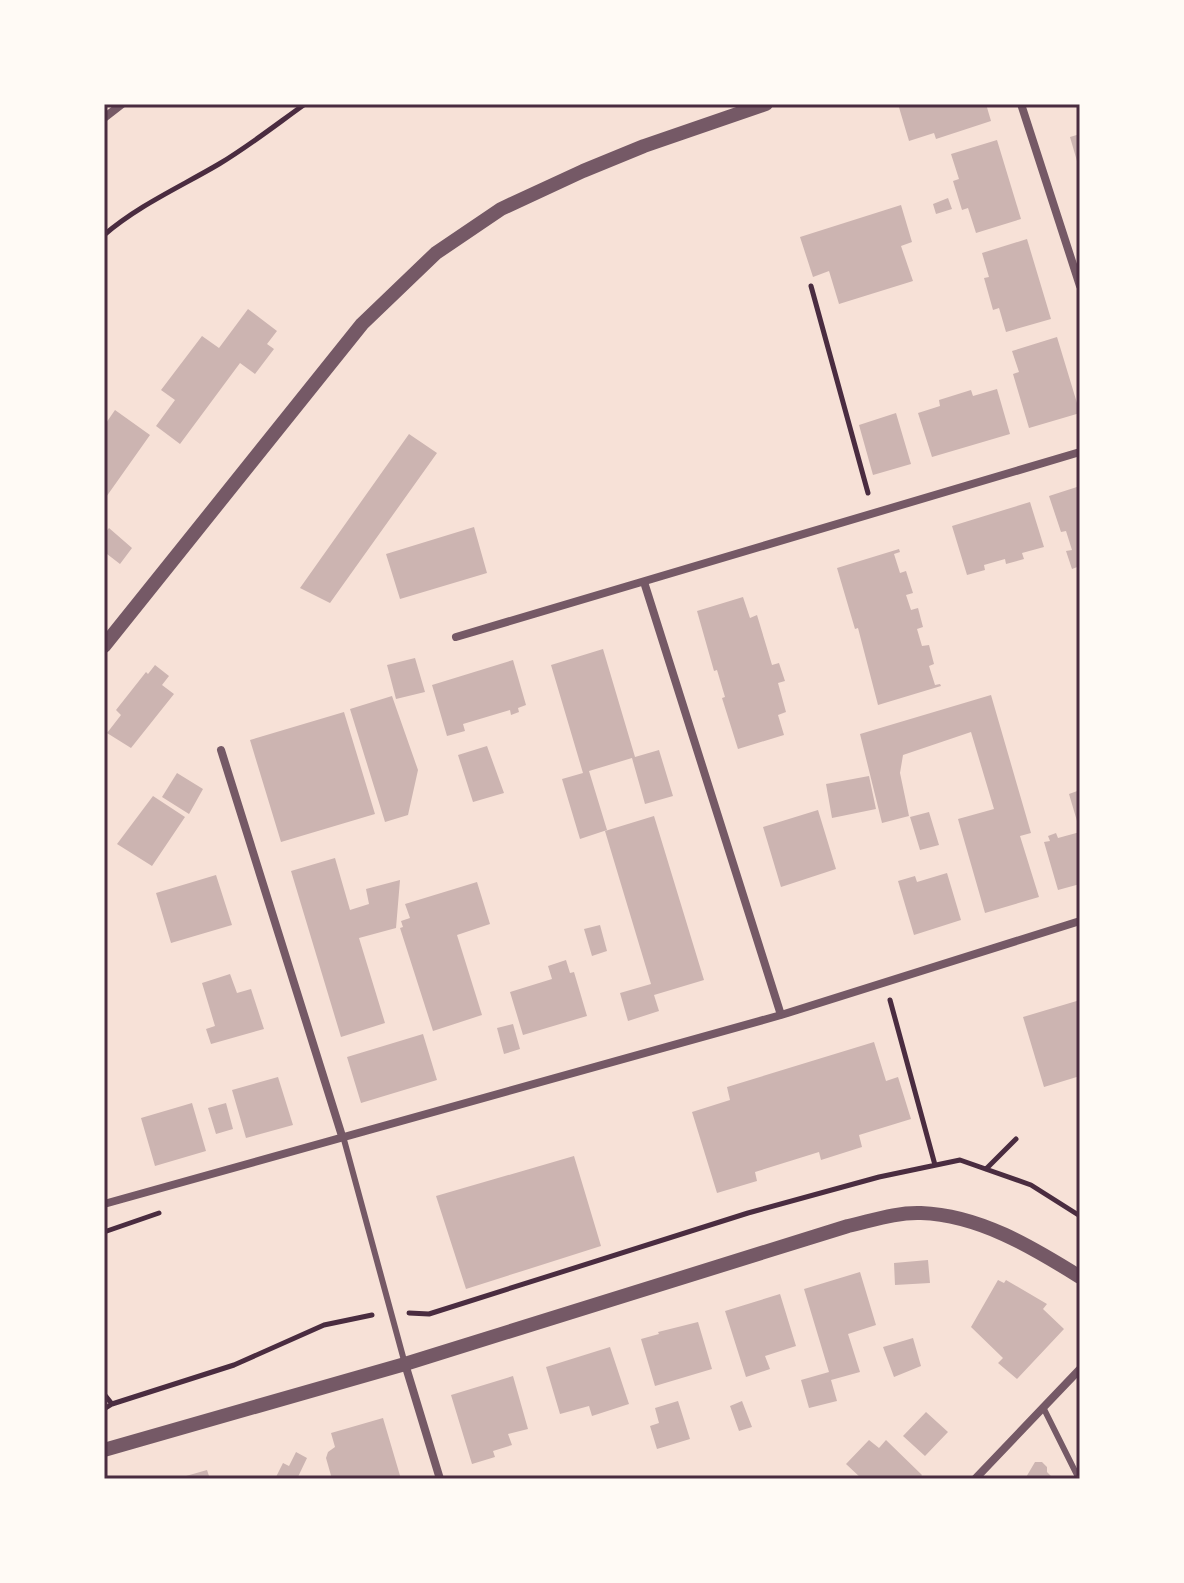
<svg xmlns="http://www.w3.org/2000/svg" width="1184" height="1583" viewBox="0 0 1184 1583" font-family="Spectral,serif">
	<rect width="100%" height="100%" fill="#f7e1d7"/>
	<path fill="#ccb4b1" d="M898,104H986L991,121L936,139L934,133L909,141Z
		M1080,134V168H1079L1070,137Z
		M997,140L1021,219L976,233L968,208L962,210L953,181L959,179L951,154Z
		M948,198L952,209L936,214L933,204Z
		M901,205L912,242L901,246L913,281L839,304L829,271L813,277L800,237Z
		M1027,239L1051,319L1006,332L999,308L993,310L984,278L989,277L982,253Z
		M248,309L277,331L267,344L274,349L255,374L240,363L180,444L156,426L175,400L161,390L202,336L219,348Z
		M1057,337L1080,413L1029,428L1013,374L1019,372L1012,351Z
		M997,389L1010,434L932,457L918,413L940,406L939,400L971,390L973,396Z
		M115,410L150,435L104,500V426Z
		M896,413L911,464L873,475L859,425Z
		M409,434L437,453L330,603L300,588Z
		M1080,486V566L1072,569L1066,551L1072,550L1066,531L1061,532L1049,496Z
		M1030,502L1044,547L1022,553L1024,559L1006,564L1005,559L984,565L985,570L967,575L952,526Z
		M474,527L487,573L400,599L386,554Z
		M109,528L132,548L120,564L107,554L104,558V534Z
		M899,549L900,552L894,554L900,573L906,571L913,593L906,595L911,610L918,608L923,627L917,629L922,646L929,645L934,664L929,666L935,685L940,684L941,686L878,705L858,628L855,629L837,568Z
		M743,597L750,618L757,615L772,665L779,663L785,681L778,683L786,712L778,715L784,735L738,749L722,698L725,697L717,670L714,671L697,611Z
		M603,649L635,757L659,750L673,796L645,804L632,758L589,771L607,830L580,839L562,779L583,773L551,665Z
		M415,658L425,692L396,699L387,665Z
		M513,660L526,705L518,708L519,712L511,715L510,710L463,724L465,731L447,736L432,685Z
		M155,665L169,676L162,685L174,694L131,748L107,733L121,715L116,710L146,672L148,674Z
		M991,695L1031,833L1020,836L1039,897L985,913L958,819L994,809L971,732L903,755L900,773L909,816L882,823L860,734Z
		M392,696L418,770L408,815L385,822L350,709Z
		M344,712L375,814L281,842L250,740Z
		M487,746L504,793L473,802L458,755Z
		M177,773L203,789L189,814L162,797Z
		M869,776L876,809L832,818L826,784Z
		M1080,790V820L1077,821L1069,794Z
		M153,796L185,817L152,866L117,844Z
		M818,810L836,869L781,887L763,827Z
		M929,812L939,845L920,850L910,817Z
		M654,816L704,980L654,995L659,1011L628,1021L620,993L651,984L605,831Z
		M1080,832V884L1058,890L1044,842L1050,841L1048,836L1056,833L1058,838Z
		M335,858L350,910L369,904L366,889L400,880L396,928L359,938L385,1023L341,1037L291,871Z
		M947,873L961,920L914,935L898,881L915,876L917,882Z
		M216,875L232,925L171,943L156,893Z
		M477,882L490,924L457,935L482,1015L433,1031L400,928L403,927L401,921L410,918L405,904Z
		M600,925L607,951L592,956L584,929Z
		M566,960L570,973L574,972L587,1016L523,1035L510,992L552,979L548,966Z
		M230,974L237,993L251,989L264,1029L211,1044L206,1029L215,1026L202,983Z
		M1080,1000V1076L1044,1087L1023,1017Z
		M513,1024L520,1049L504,1054L497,1028Z
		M423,1034L437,1080L361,1103L347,1057Z
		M874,1042L886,1081L898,1077L911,1119L859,1135L862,1147L821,1160L819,1152L755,1172L757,1181L717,1193L692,1112L730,1100L727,1087Z
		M278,1077L293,1125L246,1138L232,1090Z
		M192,1103L206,1151L155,1166L141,1118Z
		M226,1103L233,1129L216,1134L208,1108Z
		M574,1156L601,1246L466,1289L436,1196Z
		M928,1260L930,1283L895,1285L894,1263Z
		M860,1272L876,1325L848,1334L860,1372L831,1380L837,1401L809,1408L801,1380L829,1372L804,1289Z
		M998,1280L1004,1283L1006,1280L1047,1304L1043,1309L1064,1329L1017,1379L998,1363L1003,1358L971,1327Z
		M780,1294L796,1346L765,1356L770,1369L746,1377L725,1311Z
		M698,1322L712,1369L655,1386L641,1339L659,1334L658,1332Z
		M913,1338L921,1366L894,1377L883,1347Z
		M610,1347L629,1404L592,1416L589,1406L560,1414L546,1367Z
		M513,1376L528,1429L508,1434L512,1445L493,1451L495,1457L472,1464L451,1395Z
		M678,1401L690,1439L657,1449L650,1426L659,1423L655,1408Z
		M742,1401L752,1427L739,1431L730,1406Z
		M926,1412L948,1432L925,1456L903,1436Z
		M383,1418L401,1479H332L326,1458L328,1452L335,1447L331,1433Z
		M869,1440L879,1448L886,1440L922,1475L919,1479H862L846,1464Z
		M296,1452L307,1458L297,1479H275L283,1463L289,1466Z
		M1035,1462H1042L1047,1467V1472L1054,1479H1025Z
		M207,1470L210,1479H179V1478Z"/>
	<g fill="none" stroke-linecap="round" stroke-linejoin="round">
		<path stroke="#4a2c40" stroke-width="5" d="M104,235C139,205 180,187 219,164C249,146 277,124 305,104
			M811,286L868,493
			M890,1000L935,1165
			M986,1169L1016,1139
			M104,1232L159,1213
			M409,1313L429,1314L748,1213L879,1177L960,1160L1031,1185L1080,1216
			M104,1394L112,1404
			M104,1409L112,1404L234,1365L324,1325L372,1315"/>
		<path stroke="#755966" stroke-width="6" d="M343,1136L405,1364
			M1043,1407L1079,1479"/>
		<path stroke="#755966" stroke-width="8" d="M1021,104L1080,286
			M104,118L122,104
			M644,582L781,1015
			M456,637L1080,452
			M221,750L342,1136
			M104,1204L781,1015L1080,921
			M405,1364L440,1479
			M975,1479L1080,1369"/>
		<path stroke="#755966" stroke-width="14" d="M104,646L362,324L436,253L501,209L583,171L644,146L766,104
			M104,1450L405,1364L848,1226C871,1221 896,1212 921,1213C979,1215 1032,1247 1080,1277"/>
	</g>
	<rect width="1184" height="1583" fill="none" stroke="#fffaf5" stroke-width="212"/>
	<rect x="106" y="106" width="972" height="1371" fill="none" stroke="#4a2c40" stroke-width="3"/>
</svg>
